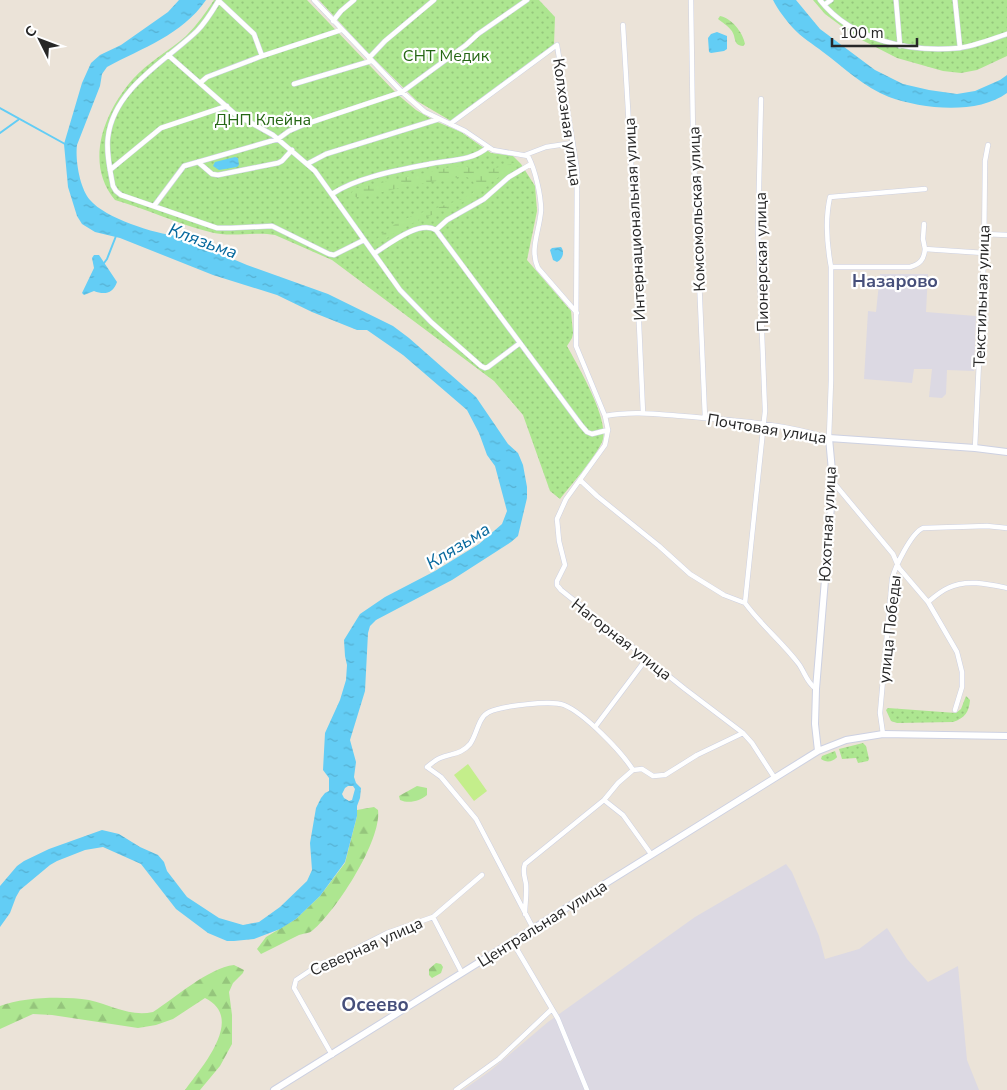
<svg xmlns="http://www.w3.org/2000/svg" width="1007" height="1090" viewBox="0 0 1007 1090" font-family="'Nunito Sans',sans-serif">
	<defs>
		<pattern id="grass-dots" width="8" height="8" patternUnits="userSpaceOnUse" patternTransform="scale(1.25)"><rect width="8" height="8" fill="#ade690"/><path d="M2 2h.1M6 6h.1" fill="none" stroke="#95c57c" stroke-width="1.8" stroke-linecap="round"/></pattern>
		<pattern id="forest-firs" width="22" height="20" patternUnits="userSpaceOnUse" patternTransform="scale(1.25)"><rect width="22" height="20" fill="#ade690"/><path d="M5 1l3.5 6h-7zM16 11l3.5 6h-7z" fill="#95c57c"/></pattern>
		<pattern id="wetland-marsh" width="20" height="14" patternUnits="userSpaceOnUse" patternTransform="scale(1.25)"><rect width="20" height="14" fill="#ade690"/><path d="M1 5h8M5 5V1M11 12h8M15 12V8" fill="none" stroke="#95c57c"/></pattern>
		<pattern id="water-ripples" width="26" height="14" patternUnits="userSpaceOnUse" patternTransform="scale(1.25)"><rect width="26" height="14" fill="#63cdf5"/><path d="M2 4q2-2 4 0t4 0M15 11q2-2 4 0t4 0" fill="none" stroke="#56b0d2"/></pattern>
	</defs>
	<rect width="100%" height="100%" fill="#ebe3d8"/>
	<path fill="#dcd9e3" d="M880,274H928L926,312L976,316L974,371L947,370L946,394L942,398L929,397L932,369H914L912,383L864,379L868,311L876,312Z
		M786,864L792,872L819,936L825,959L859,949L887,928L907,959L928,982L958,966L967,1060L979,1090H463L490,1071L548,1022L695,917Z"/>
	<path fill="url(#grass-dots)" d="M214,0H307L397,94L416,110L435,121L461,132L491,153L513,156L521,164L535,186L537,211L527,260L571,311L573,333L572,338L567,346C578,366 608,417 603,439C600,452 570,486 560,499L550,491L523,415L494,381L332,260L275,235C254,231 232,238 210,232C178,224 147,209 115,200C84,163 104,112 133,79C148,62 169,51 186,36C197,25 206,12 214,0Z
		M319,0H539L555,17L554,45L451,121L417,101L368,53Z
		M813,0H1007V56L977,70L961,73L943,71L897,58L856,37L825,14Z
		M966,696L970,700C969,712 965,718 953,722L897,723L891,721L886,710L888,708L956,713L961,709Z
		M863,743L866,746L869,759L868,761L858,763L856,758L842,759L839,749Z
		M835,751L837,757C833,762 826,763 821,759L822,756Z"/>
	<path fill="url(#forest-firs)" d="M417,786L427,788V795C420,801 409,804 400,800L399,796Z
		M374,807L378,810C382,840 336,911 313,930C309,934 304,933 299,935C286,941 274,948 261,954L257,949L266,937L296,919L320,896L345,863L357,816V810Z
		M436,963L441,964L443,967L441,973L432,978L429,975V969Z
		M234,965L244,970L243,973L233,983L229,992L232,1015V1044L220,1066L200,1090H185C201,1068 246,1018 205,998L173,1019L156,1025L138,1028L52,1015L33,1014L0,1029V1006C24,997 63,996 89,1000C111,1005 130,1017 153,1012C175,998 208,968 234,965Z"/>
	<path fill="url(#wetland-marsh)" d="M720,16C731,18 743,32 745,44L743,46C732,45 737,37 731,30C728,26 722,22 718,19Z
		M514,163V168L494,180L475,197L417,221L397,231L381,242L377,241V239C385,232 393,224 403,220C426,209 451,206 473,193L476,186C472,180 470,178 464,176L403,187L362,197H355L351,194L354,189L451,167L462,166L485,171Z"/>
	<path fill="#c4ee8b" d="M468,764L487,791L474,801L454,775Z"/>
	<path fill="url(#water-ripples)" fill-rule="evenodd" d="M179,0H206C182,35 142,48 107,67L102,74L100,86L77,145C75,160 80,189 90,200C105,218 155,234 178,236L247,265L328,294L393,326L409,338L476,397L508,444L518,453L523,465L527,487V498L518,536L511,542L452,580L376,620L370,626L368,633L365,691L350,740L356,762L354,777L356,783L361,788L360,798L357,806V816L345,862L320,896L296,919L280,929L254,939L234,941H227L208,933L176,909L141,864L103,847L85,850L57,861L50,865L20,890L16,897L10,913L0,927V886L17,866L24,861L49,849L102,830L119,834L140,847L158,855L164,862L167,871L187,897L219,918L243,925L259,922L280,907L307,881L312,870L310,843L316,808L321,798L325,793L329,791V778L323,770L325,733L340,700L346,680L347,665L345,656L344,640L360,614L385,597L435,571L479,544L502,524L507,511L495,466L487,455L479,433L467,410L403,355L367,330H357L312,312L277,295L213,275L120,238L95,232L82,224L77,216L68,187L64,144L82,83L91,63L100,55L121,45L168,12ZM348,786H353L355,789L352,800L349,801L344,798L342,794L345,788Z
		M773,0H796L820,29L875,70L903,84L929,90L957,94L975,91L1000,80L1007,75V93C977,115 922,109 889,97C865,88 843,67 823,52C813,44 801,37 793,28C786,20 778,10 773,0Z
		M717,32L727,36V49L724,51L711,53L709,52L708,38L711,34Z
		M235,157L238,158L239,165L237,167L219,170L213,166L215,162Z
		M561,247C565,252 563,259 557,262L553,260L550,250L552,248Z
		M94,255H99L117,282C113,294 104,295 94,291L84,295L82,293L94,268L92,258Z"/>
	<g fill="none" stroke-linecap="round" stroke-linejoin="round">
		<path stroke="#63cdf5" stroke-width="2" d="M0,108L65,144
			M0,133L18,120
			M104,263L107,259L116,236"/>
		<g stroke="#cdd1e2" stroke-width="5.5">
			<path id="street" d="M219,0C213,10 206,22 197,31C166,61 114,88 108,137C106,152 110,170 113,186L116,191L121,195L217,228H231L272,226L329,254L334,255L364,240
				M314,0L402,92L425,112L465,131L493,150L528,156C535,169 541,195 541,210C540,230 529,249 538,268L577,313
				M691,0L693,137L705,418
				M820,0C851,40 911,53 959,48C975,46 992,39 1007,34
				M896,0L900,46
				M955,0L960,48
				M219,1L254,34L262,56
				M824,5L831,0
				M333,21L341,11L354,0
				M623,25L634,212L643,413
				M168,55L235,114L273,135L315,171L400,290L431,322L481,366L485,368L488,367L520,343
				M369,58L385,41L434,0
				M200,83L207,77L262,56L341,30
				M294,84L371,61
				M761,99L758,230L765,411L745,603C761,625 782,642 798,663C805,672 806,682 816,689
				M450,124L557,45L577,170L576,346L605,416L608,430L605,445L566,499L557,519L559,541L565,565L557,581V585L561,590L685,689L743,733L752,743L774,777
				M525,155L546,147L573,143
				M198,162L212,174L218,175L278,163L282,161L292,150
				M307,164L326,154L439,119
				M110,170L161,128L227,106
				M332,194C358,177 398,170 429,164C447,160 473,161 488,147
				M154,206L184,166L278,139L289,131L303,125L402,92L466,45L478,34L527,0
				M924,224L923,239L925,249
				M436,230L447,220L484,199L509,177L531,164
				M984,234L1007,235
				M375,253C389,244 419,220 436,230L581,425L587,432L592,434L608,430
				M831,267H910C920,264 924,260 925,249L984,253
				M605,416C631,411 656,414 682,416C730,420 783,423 829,438L831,380V267C827,245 825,219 830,197L925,189
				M975,448L984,253L985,161L988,145
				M580,480L597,496L659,546L690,574L724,595L745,603
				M833,482L893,554L899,568L928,602L957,652L962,672V687L955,710
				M928,602C934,597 941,591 948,588C966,579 988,584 1007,588
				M595,727L647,658
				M883,734L880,713L892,579C895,567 911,533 923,528L987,526L1007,528
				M604,800L623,815L651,854
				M525,914C525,904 527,894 526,884C525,877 522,872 525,864L604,800L618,783L633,770L642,769L653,776L665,775L697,755L743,733
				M433,917L462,973
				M533,928L476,819L441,777L427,767C431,764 435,760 440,758C451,753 461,755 470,744C477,735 478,717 489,712C501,706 551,700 564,705C584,713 621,751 633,770
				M512,941L558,1019L587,1090
				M332,1055L294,988L296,980L320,964L336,959L387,933L433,917L482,875
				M456,1090L499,1059L552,1009"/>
		</g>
		<g stroke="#cdd1e2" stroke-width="8">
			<path id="secondary" d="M818,751L815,724L816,689L833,482L829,438L975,448L1007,452
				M274,1090L818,751L846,740L883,734L1007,736"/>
		</g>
		<use href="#street" stroke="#fff" stroke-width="4.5"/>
		<use href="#secondary" stroke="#fff" stroke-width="6"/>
	</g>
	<g text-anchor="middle" stroke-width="4.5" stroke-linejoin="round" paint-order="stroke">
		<g font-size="16" fill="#266715" stroke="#fff">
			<text x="446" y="61">СНТ Медик</text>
			<text x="263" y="125">ДНП Клейна</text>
		</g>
		<g font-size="16" fill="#272727" stroke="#fff">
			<text transform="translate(568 122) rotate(82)" y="6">Колхозная улица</text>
			<text transform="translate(696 209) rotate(-92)" y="6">Комсомольская улица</text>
			<text transform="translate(634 219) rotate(-93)" y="6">Интернациональная улица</text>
			<text transform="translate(761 262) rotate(-91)" y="6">Пионерская улица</text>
			<text transform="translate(981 296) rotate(-88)" y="6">Текстильная улица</text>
			<text transform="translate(767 428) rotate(9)" y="6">Почтовая улица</text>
			<text transform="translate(827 524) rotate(-87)" y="6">Юхотная улица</text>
			<text transform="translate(889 629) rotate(-84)" y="6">улица Победы</text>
			<text transform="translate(622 639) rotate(38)" y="6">Нагорная улица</text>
			<text transform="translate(542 923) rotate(-32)" y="6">Центральная улица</text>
			<text transform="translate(366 946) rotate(-24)" y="6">Северная улица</text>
		</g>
		<g font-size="18" font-style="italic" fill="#06689d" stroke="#fff">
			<text transform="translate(203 241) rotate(20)" y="6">Клязьма</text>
			<text transform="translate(458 546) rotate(-32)" y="6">Клязьма</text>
		</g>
		<g font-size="18" font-weight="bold" fill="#464f7a" stroke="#fff">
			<text x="895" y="287">Назарово</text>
		</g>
		<g font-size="19" font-weight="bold" fill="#464f7a" stroke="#fff">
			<text x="375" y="1011">Осеево</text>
		</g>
	</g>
	<g transform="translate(40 40) rotate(312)" stroke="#ffffff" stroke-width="4" paint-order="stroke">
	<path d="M0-4L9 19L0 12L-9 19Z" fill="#272727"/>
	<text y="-8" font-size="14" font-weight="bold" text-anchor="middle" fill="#272727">С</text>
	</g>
	<path d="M832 38v8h85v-8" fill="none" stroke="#272727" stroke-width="2.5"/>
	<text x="840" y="38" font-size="15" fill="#272727" stroke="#ffffff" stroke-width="4" paint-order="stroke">100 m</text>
</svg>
